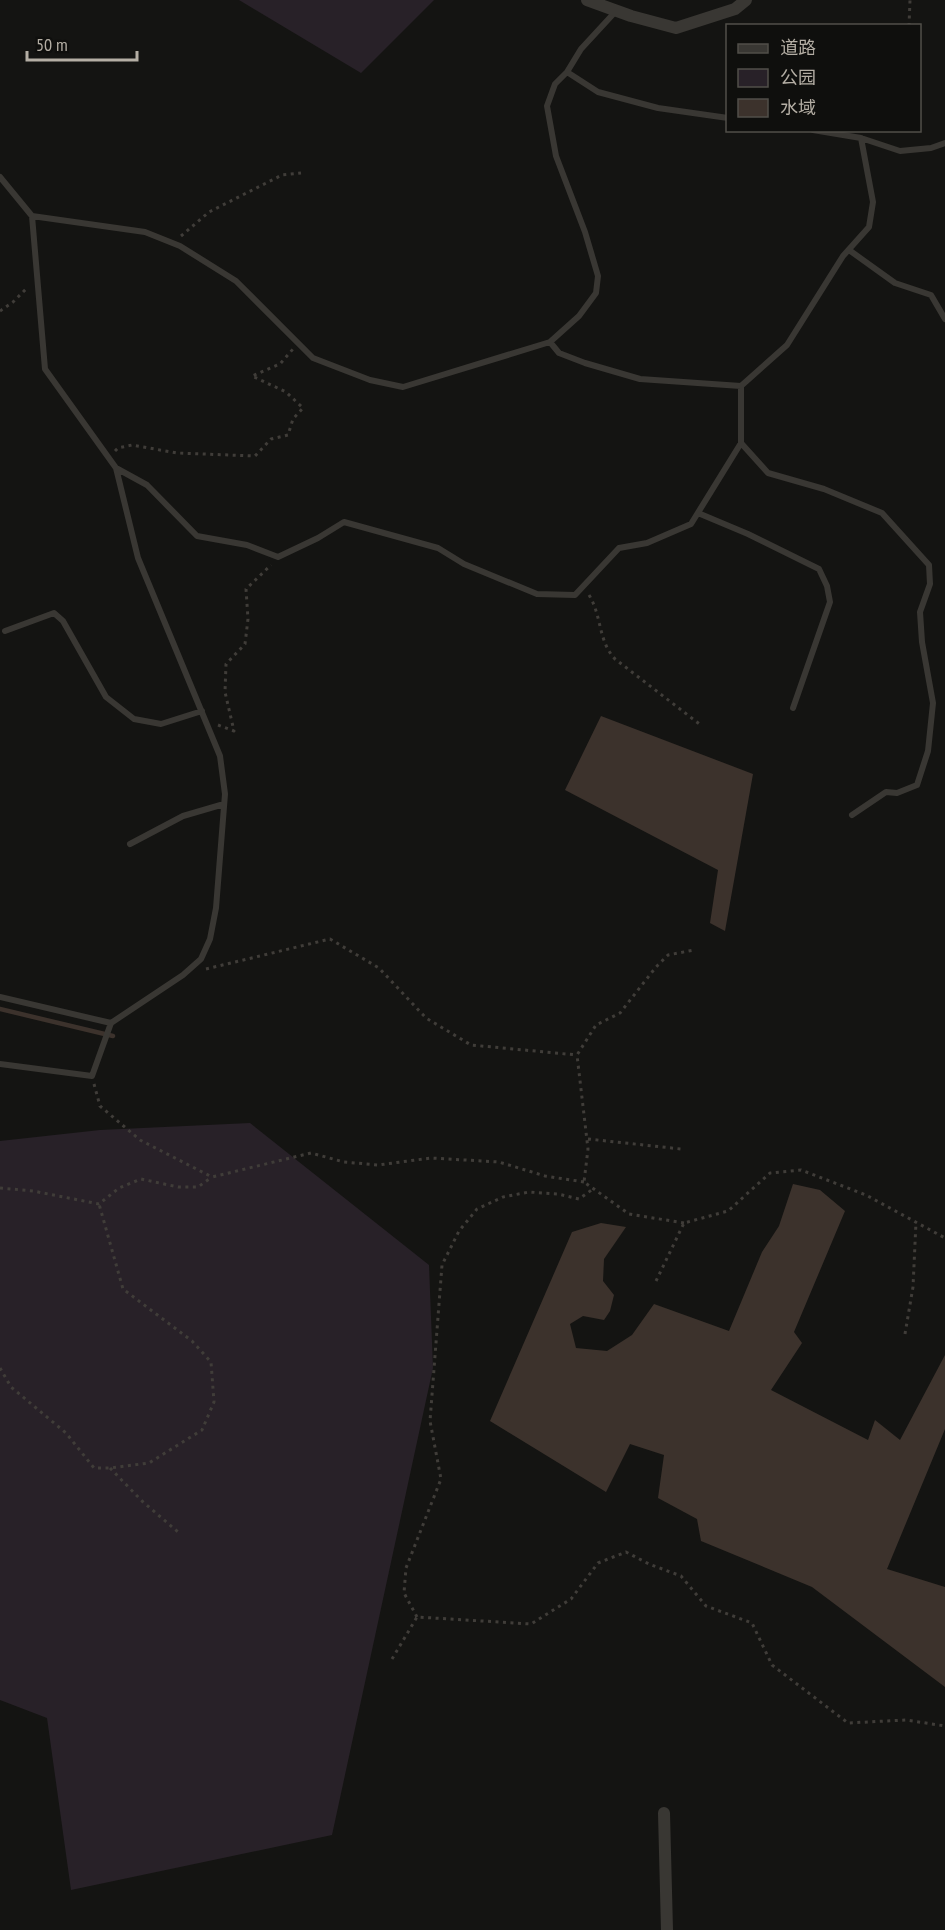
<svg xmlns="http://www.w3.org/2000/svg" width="945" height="1930" viewBox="0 0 945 1930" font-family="'PT Sans Narrow','Noto Sans SC',sans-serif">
	<rect width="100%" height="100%" fill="#141412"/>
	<path fill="#282128" d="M239,0H434L361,73Z
		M250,1123L429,1265L433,1368L332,1835L71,1890L47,1718L0,1700V1141L100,1130Z"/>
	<path fill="#3c322c" d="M601,716L753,774L725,931L710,923L718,870L565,790Z
		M793,1184L820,1190L845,1211L794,1332L802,1343L771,1390L868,1440L875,1420L900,1440L945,1355V1429L887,1569L945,1587V1687L812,1587L701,1541L697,1519L658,1498L664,1455L630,1444L606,1492L490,1421L572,1232L601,1223L626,1227L604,1259L603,1281L614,1295L610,1311L604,1320L583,1316L570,1324L576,1348L607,1351L632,1335L654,1304L729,1331L762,1252L779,1226Z"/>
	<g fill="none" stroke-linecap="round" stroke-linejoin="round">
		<path stroke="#3c322c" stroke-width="4.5" d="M0,1009L113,1036"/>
		<path stroke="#403d39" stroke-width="3" stroke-dasharray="3 4.5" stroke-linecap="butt" d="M909,26L910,0
			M181,236L209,212L282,175L301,173
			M0,311L13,302L27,288
			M115,451L118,448L132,445L177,453L255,456L271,439L288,435L293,419L303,408L286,392L252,376L280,364L293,349
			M589,595C602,616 598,641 615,659L702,726
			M218,725L234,731L225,692L226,664L245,644L248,619L246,589L271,565
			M206,969L330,939L379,968L426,1018L471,1045L577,1055
			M94,1084L100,1106L140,1140L212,1177L311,1153L344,1162L378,1165L431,1158L499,1162L545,1176L584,1182
			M588,1139L681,1149
			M0,1188L33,1191L99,1204L119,1188L141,1179L178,1187H198L212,1177
			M684,1223L629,1214L584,1182L588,1149L577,1055L596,1025L620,1013L656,967L668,955L694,950
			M656,1281L684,1223L728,1211L770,1173L801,1170L866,1195L945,1238
			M905,1334L913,1287L916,1222
			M0,1368L11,1387L66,1433L94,1468H110L149,1463L202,1430L214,1402L211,1362L192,1341L123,1289L99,1204
			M110,1468L142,1501L178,1532
			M417,1617L404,1593L406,1568L441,1479L430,1421L442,1265L459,1231L477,1209L503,1197L529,1192L558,1194L579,1199L593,1189
			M392,1659L417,1617L531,1624L571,1599L598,1563L626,1552L649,1564L681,1576L706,1606L752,1623L772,1665L848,1723L906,1720L945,1726"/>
		<path stroke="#393733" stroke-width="6" d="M567,72L598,92L658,108L728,118
			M813,130L861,138L900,151L931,148L945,143
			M0,177L32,216L45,369L116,468L138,558L220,756L225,794L216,908L210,939L201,959L183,975L111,1023L92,1076L0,1064
			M32,216L145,232L180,246L236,281L313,358L370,380L403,387L550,342L579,316L596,293L598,276L585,232L556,156L547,106L555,84L567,72L581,49L616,11
			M849,250L895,283L931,295L945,319
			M550,342L559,353L585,363L640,379L741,386
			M741,443L768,473L824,489L882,513L929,565L930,584L920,612L922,642L933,703L928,751L917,785L897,793L886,792L852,815
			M116,468L147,485L197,536L247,545L278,557L318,538L344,522L438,548L464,564L537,594L575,595L619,548L647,543L691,524L741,443V386L787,345L843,256L869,227L873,202L861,138
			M698,513L748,534L819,569L827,586L830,602L793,708
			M5,631L54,613L63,621L106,697L134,719L161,724L202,711
			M130,844L183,816L224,804
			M0,997L111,1023"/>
		<path stroke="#393733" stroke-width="12" d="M587,0L631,16L676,28L735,9L746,0
			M664,1813L667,1930"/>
	</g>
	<rect x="726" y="24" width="195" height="108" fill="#0f0f0d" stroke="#514f49" stroke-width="1.5"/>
	<rect x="738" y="44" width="30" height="9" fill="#393733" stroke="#514f49" stroke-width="1.5"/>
	<text x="780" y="54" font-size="18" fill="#b4aea4">道路</text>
	<rect x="738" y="69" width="30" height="18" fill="#282128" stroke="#514f49" stroke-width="1.5"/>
	<text x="780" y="84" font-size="18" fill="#b4aea4">公园</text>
	<rect x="738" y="99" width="30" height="18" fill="#3c322c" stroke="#514f49" stroke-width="1.5"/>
	<text x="780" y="114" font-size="18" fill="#b4aea4">水域</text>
	<path d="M27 51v9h110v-9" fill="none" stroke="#b4aea4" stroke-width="3"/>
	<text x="36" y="51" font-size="18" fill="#b4aea4" stroke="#0f0f0d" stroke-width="4.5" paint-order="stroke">50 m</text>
</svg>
